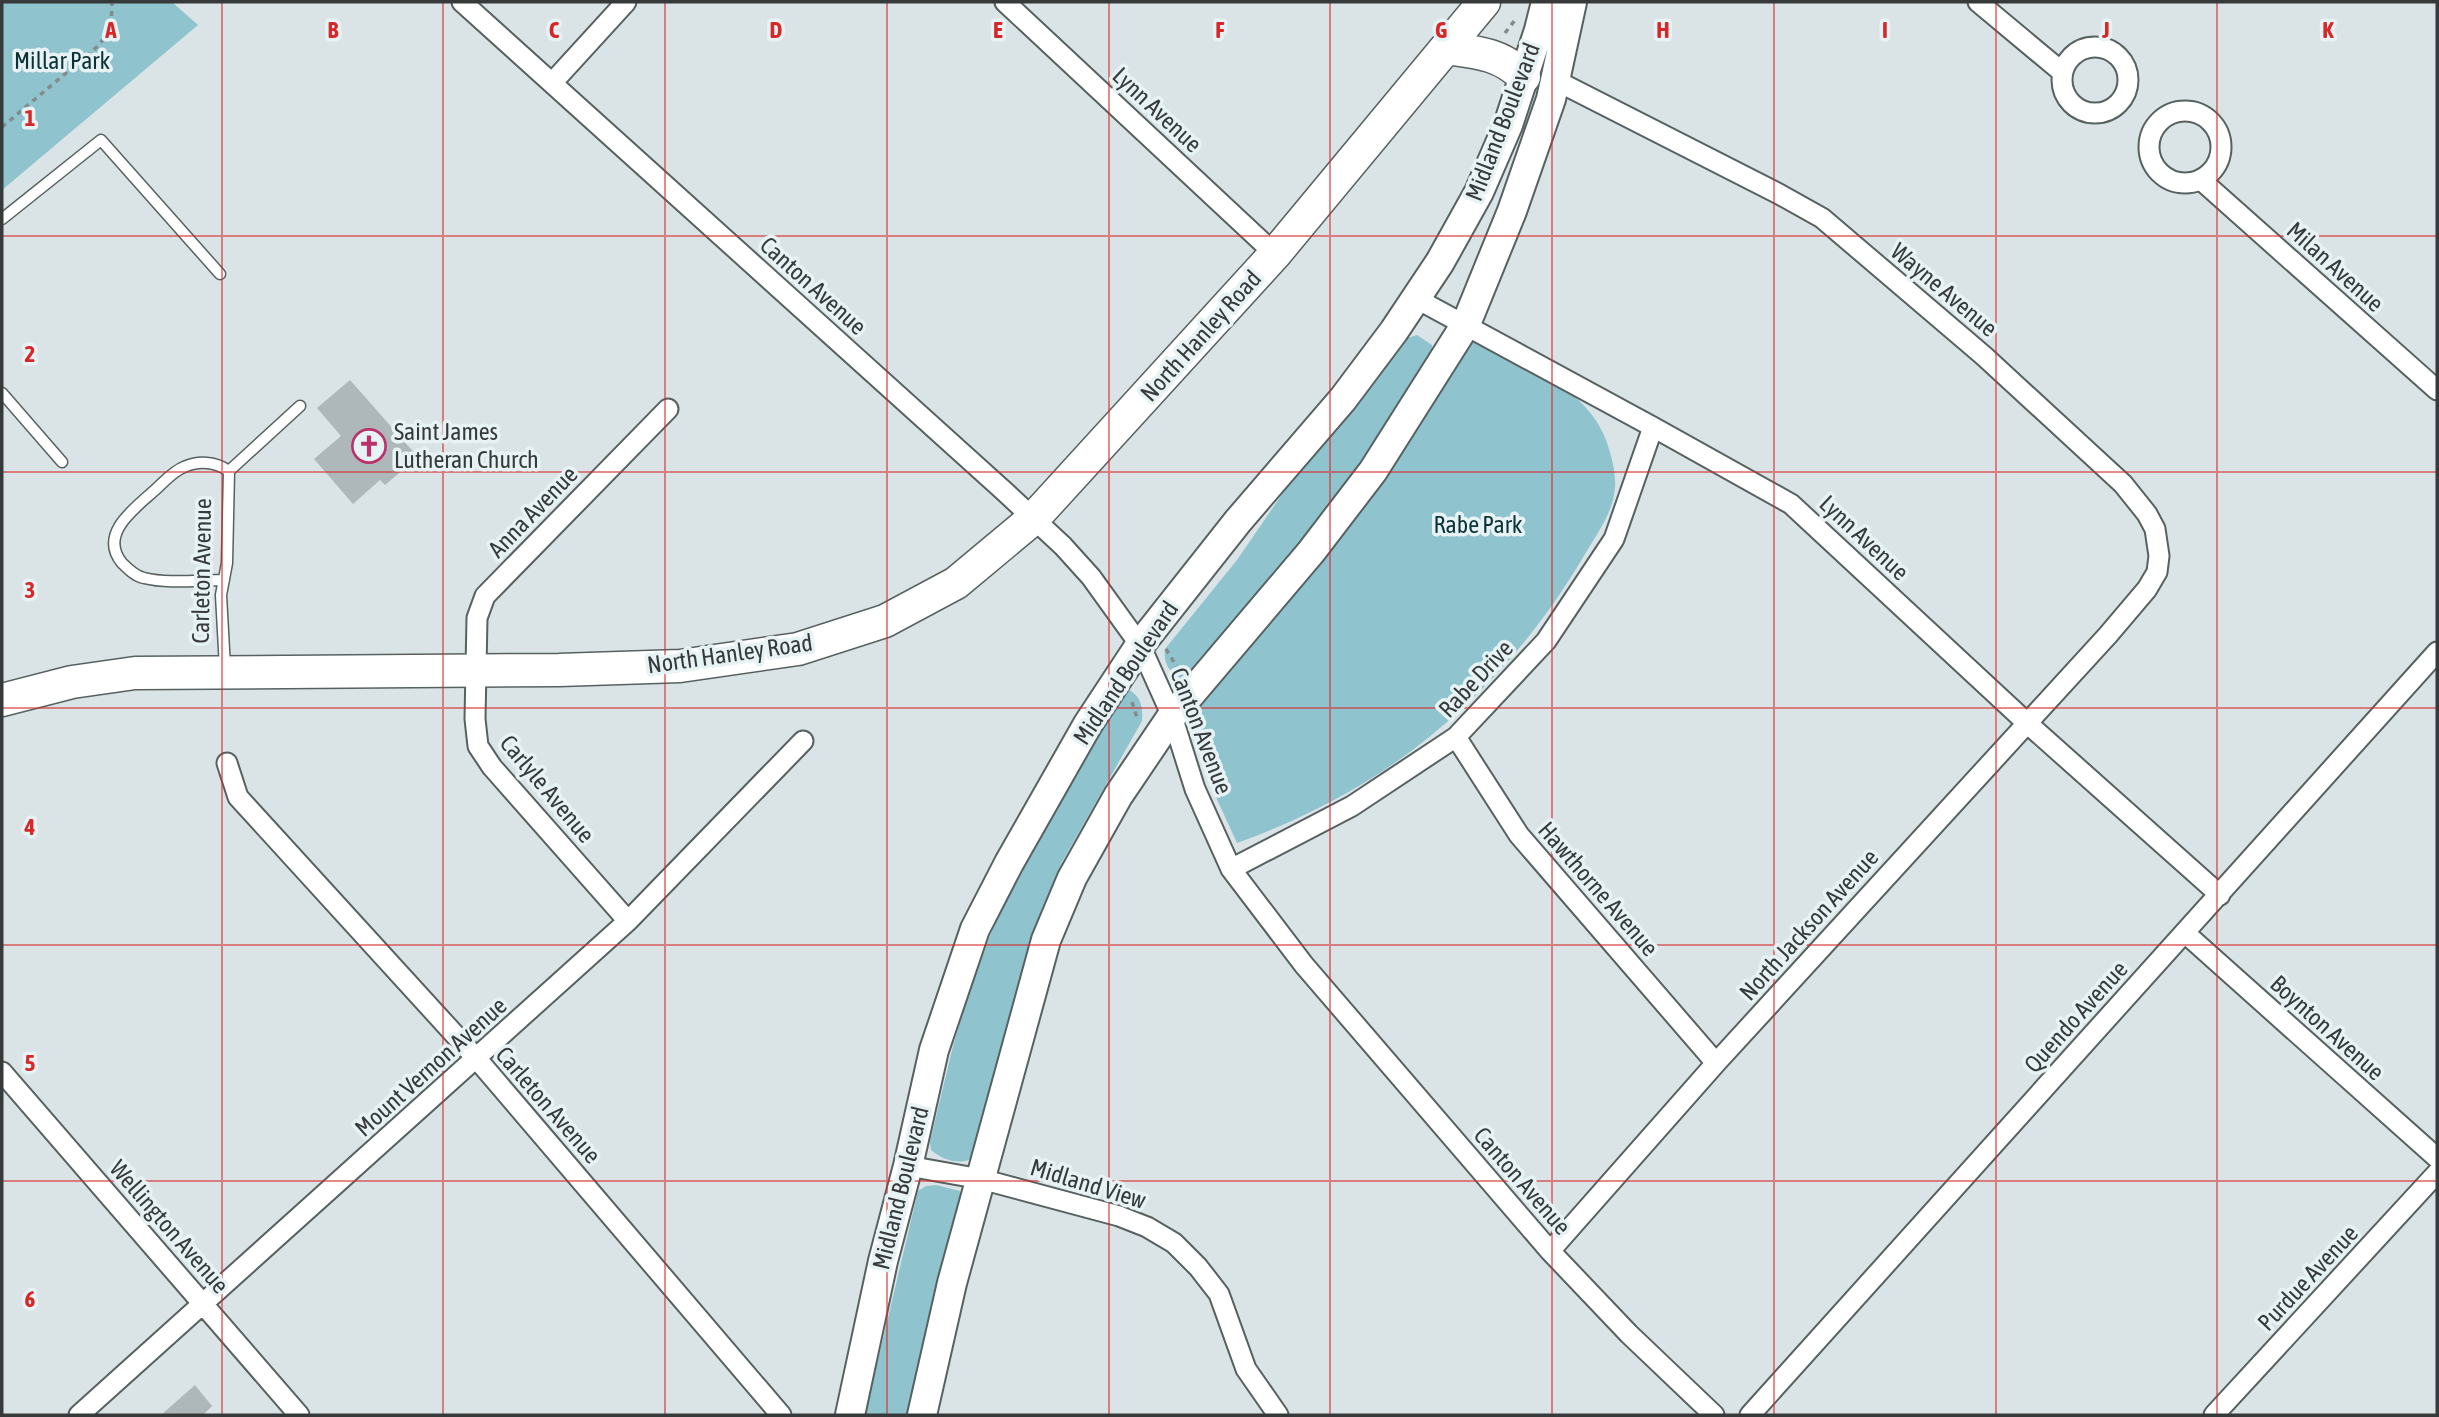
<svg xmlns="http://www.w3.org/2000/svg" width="2439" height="1417" viewBox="0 0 2439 1417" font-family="'Asap Condensed',sans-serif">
	<rect width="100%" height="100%" fill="#dae4e6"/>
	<path fill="#8fc3cd" d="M2,2H172L198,25L2,190Z
		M1417,335L1432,345V353L1391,425L1315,525L1188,673L1181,678C1169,673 1163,662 1165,649L1237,560L1296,474L1408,338Z
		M1469,339C1518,364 1585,384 1606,440C1611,454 1616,472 1615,487C1614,511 1597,534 1585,554C1532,645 1457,726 1367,781C1326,806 1282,827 1237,843L1215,795L1187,714Z
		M1127,689C1141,695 1143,707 1142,721L1062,862L1047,897L975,1156C963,1167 942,1160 931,1150L930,1142L953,1046L969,993L1007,890L1110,704Z
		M936,1185L960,1191L965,1197L914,1415H865L918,1191L926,1186Z"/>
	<path fill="#aeb8ba" d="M350,380L418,457L385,485L380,480L353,504L314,459L341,436L317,408Z
		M195,1385L212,1406L203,1415H161Z"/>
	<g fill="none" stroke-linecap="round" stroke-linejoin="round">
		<g stroke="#576162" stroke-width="13">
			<path id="service" d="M2,219L101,140L220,274
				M2,393L62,462
				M229,471L300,406
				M224,580C198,580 168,584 144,578C135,576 128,569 122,563C98,534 135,508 155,490C163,483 173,471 184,467C199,460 216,462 229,471
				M225,668L221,595L227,563L229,471"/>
		</g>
		<g stroke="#576162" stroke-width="23">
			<path id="minor" d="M462,2L1004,491L1063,546L1091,577L1140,645L1172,716L1195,789L1231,869L1304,965L1550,1251L1629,1334L1714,1415
				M1005,2L1275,254
				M1978,2L2062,72
				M2062 80a33 33 0 1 1 66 0a33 33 0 1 1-66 0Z
				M552,83L626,2
				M2149 147a36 36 0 1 1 72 0a36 36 0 1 1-72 0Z
				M2201,180L2437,390
				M1417,299L1653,427L1791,504L2027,723L2220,895
				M1456,737L1519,835L1716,1063
				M227,763L238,797L477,1059L781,1415
				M1231,869L1352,806L1456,737L1546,641L1614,539L1653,427
				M628,921L492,767L478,746L475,719L477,618L485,596L668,409
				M2185,933L2437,1158
				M2,1072L299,1415
				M908,1166L981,1179L1119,1216L1147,1227L1174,1243L1198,1267L1219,1294L1246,1369L1278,1415
				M1550,1251L1716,1063L2108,635L2147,589L2157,572L2159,556L2155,529L2147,514L2123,484L1984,356L1822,218L1779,194L1555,80
				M79,1415L628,921L803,741
				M1750,1415L2437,652
				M2214,1415L2437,1173"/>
		</g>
		<g stroke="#576162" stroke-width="32">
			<path id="secondary" d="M850,1415L883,1261L908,1166L934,1050L975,929L1009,863L1088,724L1140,645L1238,521L1343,399L1394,331L1440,262L1479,192L1508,125L1539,30L1546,2
				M922,1415L952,1283L1046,940L1072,878L1118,796L1172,716L1311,552L1373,471L1466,324L1512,211L1551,99L1572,2"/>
		</g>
		<g stroke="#576162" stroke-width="35">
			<path id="primary" d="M1447,48C1476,52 1502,54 1524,77
				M2,700L72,682L135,673L559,670L680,666L798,649L885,621L956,583L1034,518L1275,254L1484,2"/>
		</g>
		<path stroke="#848b8c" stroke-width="3.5" stroke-dasharray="5 5" stroke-linecap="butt" d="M1505,33L1515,20
			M2,127L98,46L111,29L112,2
			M1166,649L1180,672
			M1132,702L1138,721"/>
		<use href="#service" stroke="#fff" stroke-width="10"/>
		<use href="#minor" stroke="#fff" stroke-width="19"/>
		<use href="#secondary" stroke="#fff" stroke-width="28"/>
		<use href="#primary" stroke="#fff" stroke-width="32"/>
	</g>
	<path fill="none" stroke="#d62828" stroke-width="2" stroke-opacity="0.55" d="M222,2V1415M443,2V1415M665,2V1415M887,2V1415M1109,2V1415M1330,2V1415M1552,2V1415M1774,2V1415M1996,2V1415M2217,2V1415M2,236H2437M2,472H2437M2,708H2437M2,945H2437M2,1181H2437"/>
	<defs>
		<g id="church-ring" transform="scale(1.75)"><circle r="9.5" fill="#e7f2f4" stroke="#bb316b" stroke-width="1.5"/><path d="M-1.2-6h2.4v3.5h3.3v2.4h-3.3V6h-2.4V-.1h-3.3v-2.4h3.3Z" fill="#bb316b"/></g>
	</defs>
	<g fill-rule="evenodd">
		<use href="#church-ring" x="369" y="446"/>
	</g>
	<g text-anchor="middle" stroke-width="7" stroke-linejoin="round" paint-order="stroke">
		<g font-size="24" fill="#0b3237" stroke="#e7f2f4">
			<text x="62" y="69">Millar Park</text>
			<text x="1478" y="533">Rabe Park</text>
		</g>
		<g font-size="24" fill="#363a3b" stroke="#e7f2f4">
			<text transform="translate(1157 110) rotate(43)" y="8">Lynn Avenue</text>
			<text transform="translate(1503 122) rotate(-69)" y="8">Midland Boulevard</text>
			<text transform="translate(2335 267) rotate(42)" y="8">Milan Avenue</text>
			<text transform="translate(813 286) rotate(42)" y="8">Canton Avenue</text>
			<text transform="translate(1944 290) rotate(40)" y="8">Wayne Avenue</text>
			<text transform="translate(1201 336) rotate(-48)" y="8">North Hanley Road</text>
			<text transform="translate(533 512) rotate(-46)" y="8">Anna Avenue</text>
			<text transform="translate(1864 538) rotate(43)" y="8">Lynn Avenue</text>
			<text transform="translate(202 571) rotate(-89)" y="8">Carleton Avenue</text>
			<text transform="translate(730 654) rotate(-8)" y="8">North Hanley Road</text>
			<text transform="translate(1126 673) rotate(-56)" y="8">Midland Boulevard</text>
			<text transform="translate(1476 679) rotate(-47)" y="8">Rabe Drive</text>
			<text transform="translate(1201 731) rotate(69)" y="8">Canton Avenue</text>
			<text transform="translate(547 789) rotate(50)" y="8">Carlyle Avenue</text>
			<text transform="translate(1598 889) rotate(49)" y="8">Hawthorne Avenue</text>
			<text transform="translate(1809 925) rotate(-48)" y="8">North Jackson Avenue</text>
			<text transform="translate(2076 1017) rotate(-48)" y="8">Quendo Avenue</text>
			<text transform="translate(2327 1028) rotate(42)" y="8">Boynton Avenue</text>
			<text transform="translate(431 1067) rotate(-42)" y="8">Mount Vernon Avenue</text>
			<text transform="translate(548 1105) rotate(49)" y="8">Carleton Avenue</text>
			<text transform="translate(1522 1181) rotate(49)" y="8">Canton Avenue</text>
			<text transform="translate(1088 1184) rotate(17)" y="8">Midland View</text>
			<text transform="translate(901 1188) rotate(-76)" y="8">Midland Boulevard</text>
			<text transform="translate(169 1227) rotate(49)" y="8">Wellington Avenue</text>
			<text transform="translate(2308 1278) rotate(-47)" y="8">Purdue Avenue</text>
		</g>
		<g font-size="24" fill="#363a3b" stroke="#e7f2f4" text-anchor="start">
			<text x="394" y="440">Saint James<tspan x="394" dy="28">Lutheran Church</tspan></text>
		</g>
	</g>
	<g font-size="23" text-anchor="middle" font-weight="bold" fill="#d62828" stroke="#e7f2f4" stroke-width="7" stroke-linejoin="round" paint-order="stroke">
		<text x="111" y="38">A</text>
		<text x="333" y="38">B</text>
		<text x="554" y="38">C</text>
		<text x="776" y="38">D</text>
		<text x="998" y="38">E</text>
		<text x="1220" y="38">F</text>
		<text x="1441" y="38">G</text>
		<text x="1663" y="38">H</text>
		<text x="1885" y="38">I</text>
		<text x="2106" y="38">J</text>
		<text x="2328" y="38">K</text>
		<text x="30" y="126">1</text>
		<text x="30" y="362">2</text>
		<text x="30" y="598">3</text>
		<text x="30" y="835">4</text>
		<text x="30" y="1071">5</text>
		<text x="30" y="1307">6</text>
	</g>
	<rect width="2439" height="1417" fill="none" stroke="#363a3b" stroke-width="7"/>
</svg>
